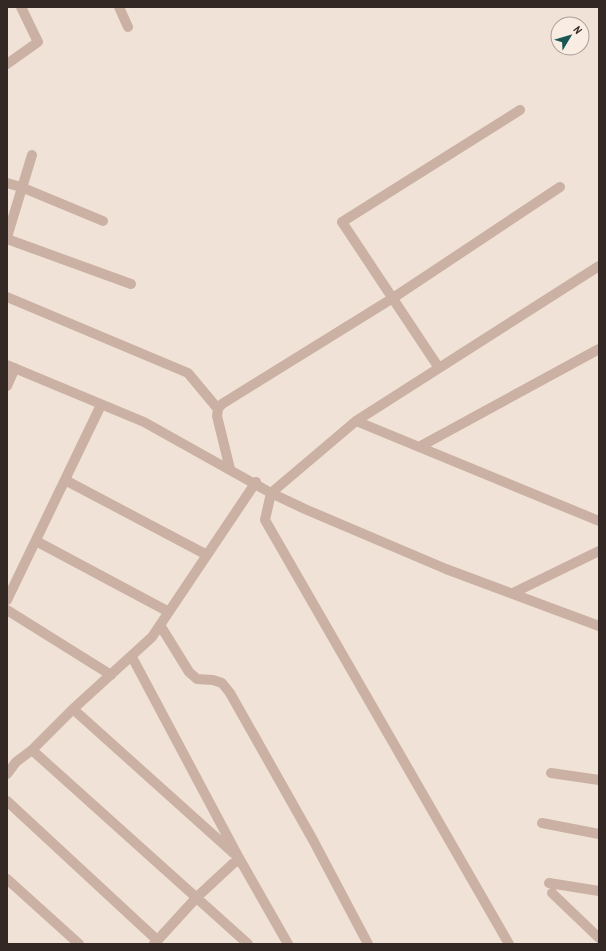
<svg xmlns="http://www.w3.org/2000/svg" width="606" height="951" viewBox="0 0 606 951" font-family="'Archivo Narrow',sans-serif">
	<rect width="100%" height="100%" fill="#f1e2d7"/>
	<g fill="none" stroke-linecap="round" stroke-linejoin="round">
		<path stroke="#cab1a3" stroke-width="10" d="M119,7L128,27
			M7,64L38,42L21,7
			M7,183L21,187L103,221
			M7,237L32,155
			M7,239L131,284
			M7,297L188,373L218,409
			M7,365L144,422L271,493L307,510L446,569L599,626
			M439,368L342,222L520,110
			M7,386L15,368
			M356,421L599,521
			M419,447L599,349
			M230,469L217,416L218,409L222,404L393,298L560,187
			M65,480L207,555
			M36,541L169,612
			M513,593L599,551
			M7,600L101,405
			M7,610L111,675
			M160,625L189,672L197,679L213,680L222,683L230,693L313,840L368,944
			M132,657L239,858L288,944
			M73,709L239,858L197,897L154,944
			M32,750L248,944
			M551,773L599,780
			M7,774L16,762L32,750L73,709L152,637L256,482
			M7,801L157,940
			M542,823L599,834
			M7,879L79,944
			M549,883L599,891
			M552,893L599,938
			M509,944L265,520L271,493L356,421L599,266"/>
	</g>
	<rect width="606" height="951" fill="none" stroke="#342825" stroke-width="16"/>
	<g transform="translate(570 36) rotate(52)"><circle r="19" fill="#f9ede3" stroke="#aa9e97"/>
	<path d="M0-3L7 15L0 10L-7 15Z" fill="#1a5655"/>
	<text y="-6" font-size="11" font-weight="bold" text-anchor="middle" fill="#342825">N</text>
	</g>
</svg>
